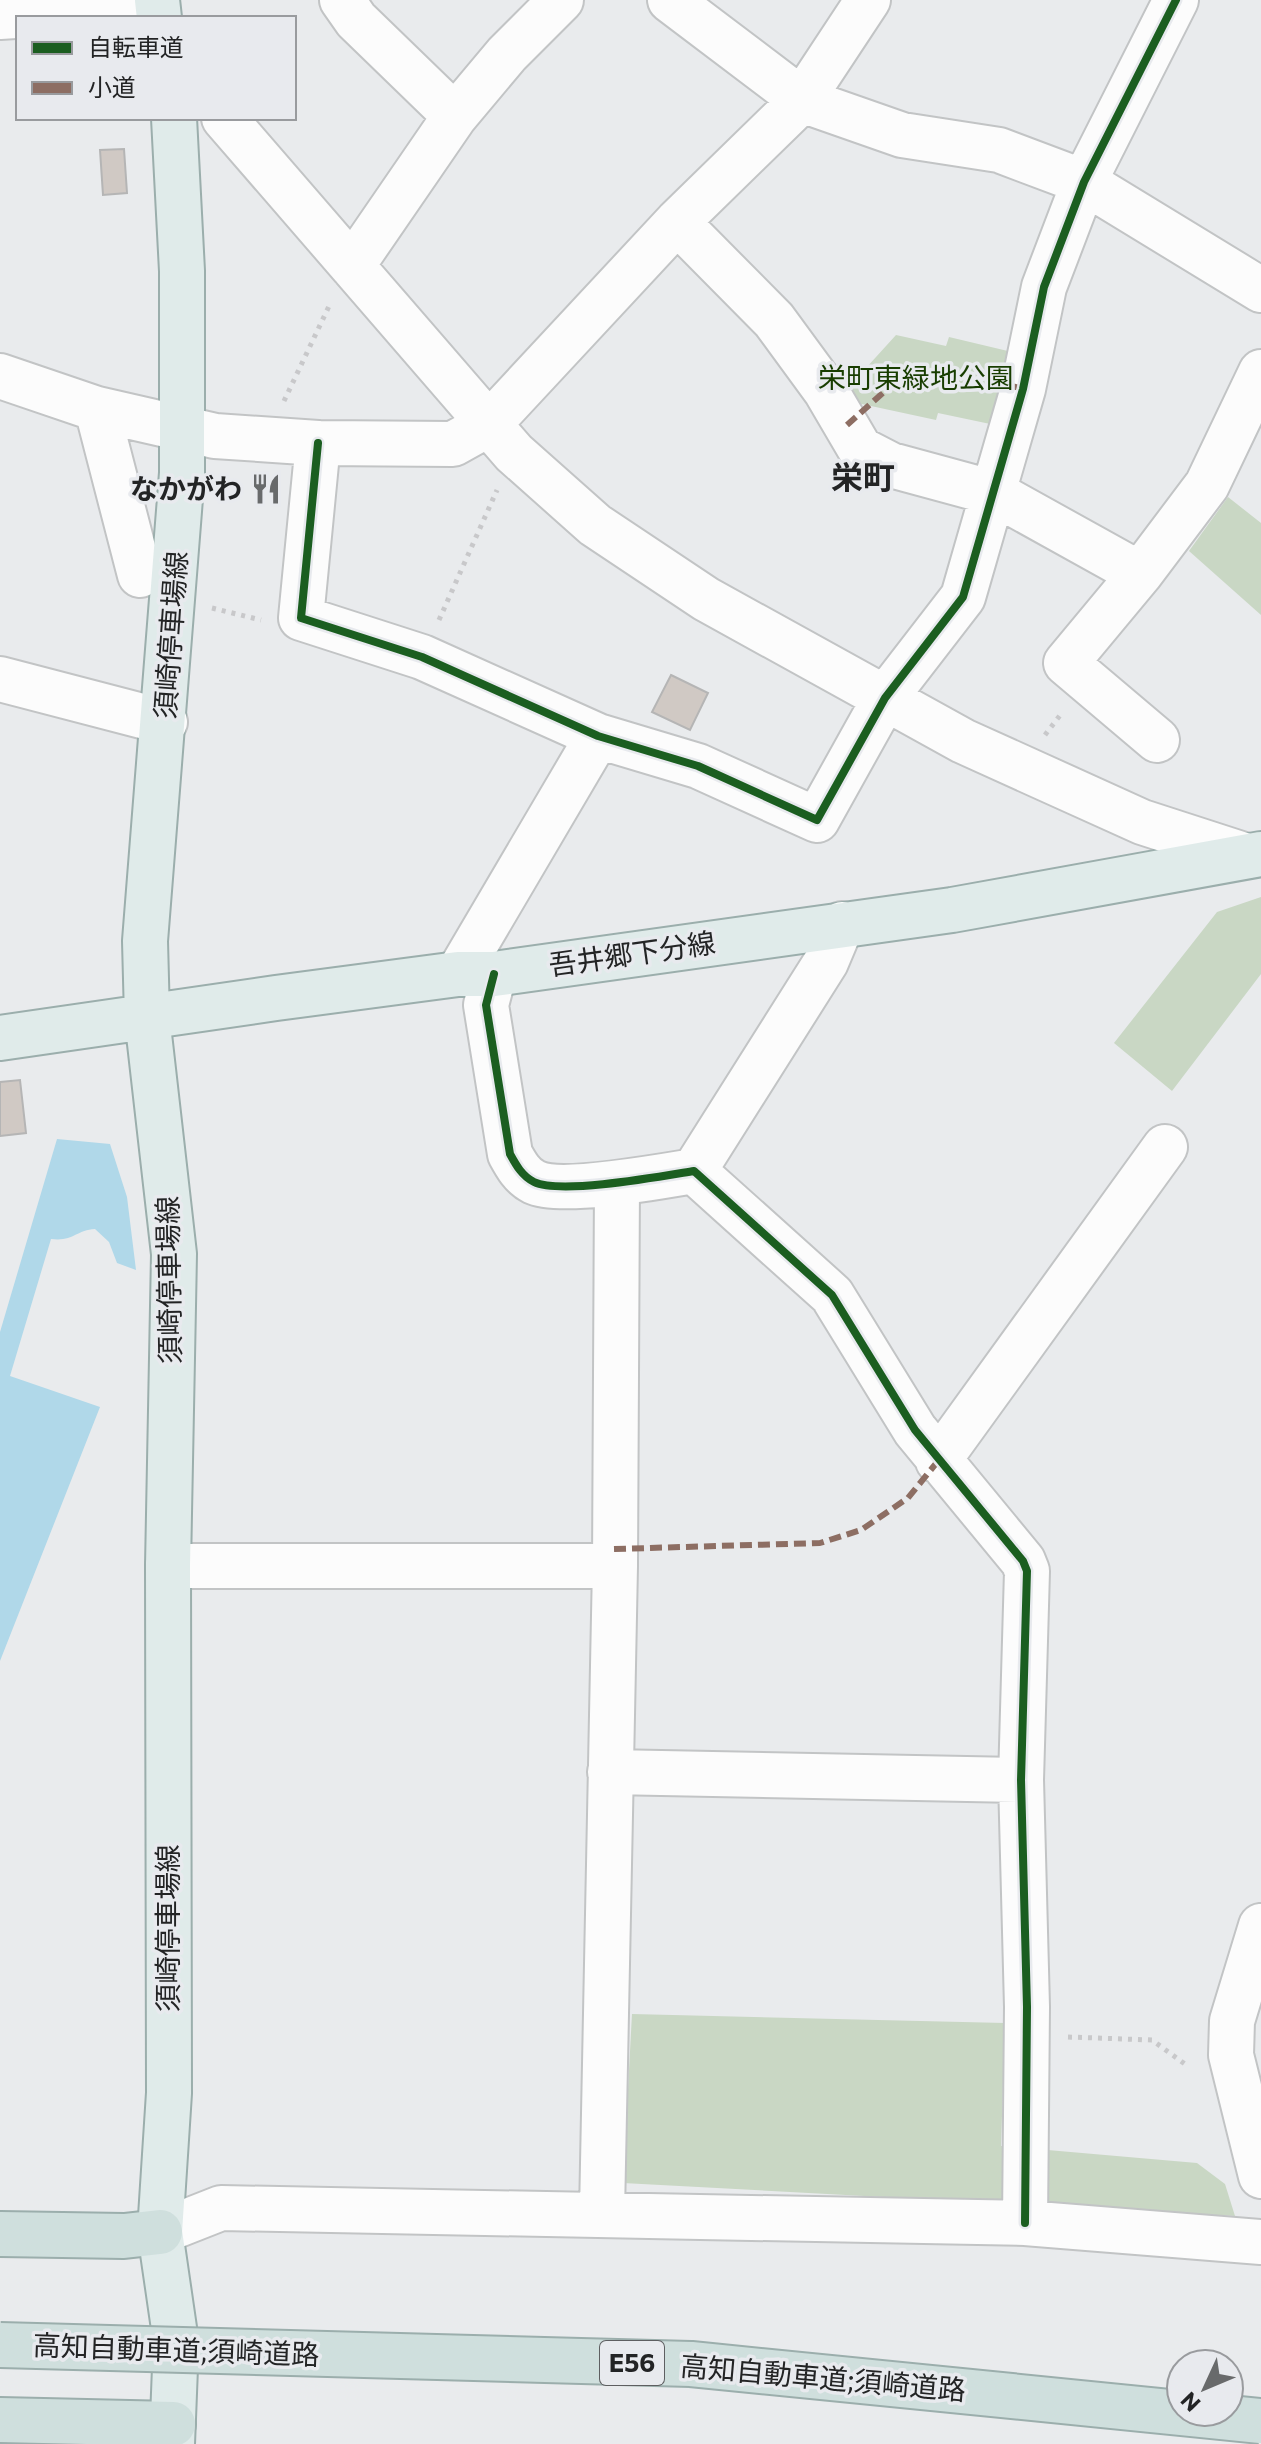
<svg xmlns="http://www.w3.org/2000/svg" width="1261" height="2444" viewBox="0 0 1261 2444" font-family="Commissioner,'Noto Sans JP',sans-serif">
	<rect width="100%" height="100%" fill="#e9ebed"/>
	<path fill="#c9d7c4" d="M896,335L946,346L949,337L1012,352L995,425L938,413L936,420L857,403L846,390Z
		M1228,497L1261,523V615L1189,551Z
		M1261,897V974L1172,1091L1114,1043L1217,912Z
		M632,2014L1005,2023L1001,2146L1197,2163L1225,2184L1235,2216L623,2183Z"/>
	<path fill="#b0d8e9" d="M57,1139L110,1144L127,1197L136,1270L117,1263L109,1242L95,1229C76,1230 73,1242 51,1239L10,1376L100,1407L0,1661V1332Z"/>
	<path fill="#d0c9c4" stroke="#b5b5b5" stroke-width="2" d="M124,149L127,193L103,195L100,150Z
		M671,675L708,693L690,730L652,712Z
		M20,1080L26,1133L0,1136V1082Z"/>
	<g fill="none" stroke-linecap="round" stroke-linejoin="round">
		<g stroke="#c2c4c5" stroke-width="48">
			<path id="minor" d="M342,0L356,20L455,116
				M670,0L802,100L902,135L999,150L1084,182L1261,290
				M0,17L122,9L153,0
				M224,118L514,453L595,525L706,599L963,741L1142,822L1247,856
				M677,222L774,320L826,391L860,449L891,465L994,493L1140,574L1207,485L1261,372
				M352,266L455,116L507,54L561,0
				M0,376L97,409L215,436L318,443L453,444L489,424L677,222L802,100L868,0
				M97,409L140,575
				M318,443L301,618L422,657L598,736L698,766L817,820L885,698L963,597L1023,389L1044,287L1084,182L1176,0
				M1140,574L1066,663L1157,740
				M0,679L165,722
				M458,974L598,736
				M494,974L486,1005L510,1154C516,1165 522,1176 534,1182C561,1195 663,1176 694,1171L832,1295L915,1430L1023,1561L1027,1571L1021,1780L1027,2007L1025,2223
				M694,1171L826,962L842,924
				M938,1461L1165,1147
				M168,1566H615
				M610,1772L1021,1780
				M1261,1926L1232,2021L1231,2055L1261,2176
				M602,2213L615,1566L617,1184
				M160,2232L221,2208L1025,2223L1261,2242"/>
		</g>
		<g stroke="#9baeac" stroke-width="48">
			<path id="major" d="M157,0L159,18
				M0,1038L276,998L458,974H494L952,910L1261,854
				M172,2444L176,2342L160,2232L169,2093L168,1566L174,1254L147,1017L145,941L182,473V271L174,118"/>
		</g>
		<g stroke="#9baeac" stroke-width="48">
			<path id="highway" d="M0,2234L124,2236L160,2232
				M0,2420L173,2424"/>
		</g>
		<path stroke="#c8c8ca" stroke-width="5" stroke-dasharray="4 6" stroke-linecap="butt" d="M284,401L331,302
			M212,608L261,620
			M439,620L497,490
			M1045,735L1061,714
			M1068,2037L1152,2040L1189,2067"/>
		<use href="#minor" stroke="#fcfcfc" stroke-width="44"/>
		<use href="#major" stroke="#e0ebea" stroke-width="44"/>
		<use href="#highway" stroke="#cfdfdd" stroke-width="44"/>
		<g stroke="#9baeac" stroke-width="48" stroke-linecap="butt">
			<path id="highway-bridge" d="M0,2345L691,2364L1261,2421"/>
		</g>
		<use href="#highway-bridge" stroke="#cfdfdd" stroke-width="44"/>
		<path stroke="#8d6e63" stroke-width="6" stroke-dasharray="12 6" stroke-linecap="butt" d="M994,381L1023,389
			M847,425L886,390
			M614,1549L820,1543L861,1530L908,1498L938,1461"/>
		<g stroke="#e8eaee" stroke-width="13">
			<path id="cycleway" d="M318,443L301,618L422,657L598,736L698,766L817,820L885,698L963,597L1023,389L1044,287L1084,182L1176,0
				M494,974L486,1005L510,1154C516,1165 522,1176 534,1182C561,1195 663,1176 694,1171L832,1295L915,1430L1023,1561L1027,1571L1021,1780L1027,2007L1025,2223"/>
		</g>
		<use href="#cycleway" stroke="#1b5e20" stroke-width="8"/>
	</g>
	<defs>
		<g id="restaurant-bare" transform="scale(2.4)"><path d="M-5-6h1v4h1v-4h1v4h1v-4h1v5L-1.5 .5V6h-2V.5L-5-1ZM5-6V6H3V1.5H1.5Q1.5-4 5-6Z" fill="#686a6b" stroke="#e8eaee" stroke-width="2.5" paint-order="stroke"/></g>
	</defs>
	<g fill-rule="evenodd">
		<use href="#restaurant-bare" x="266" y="489"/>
	</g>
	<g text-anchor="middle" stroke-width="7" stroke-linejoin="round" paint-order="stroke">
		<rect fill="#e8eaee" stroke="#5e5f61" stroke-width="2" x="600" y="2341" width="64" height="44" rx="6"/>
		<g font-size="26" font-weight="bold" fill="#232425">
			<text x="632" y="2372">E56</text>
		</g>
		<g font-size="28" fill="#183d00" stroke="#e8eaee">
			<text x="916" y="388">栄町東緑地公園</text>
		</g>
		<g font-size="28" font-weight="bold" fill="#232425" stroke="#e8eaee" text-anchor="end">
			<text x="242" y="499">なかがわ</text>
		</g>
		<g font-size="28" fill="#232425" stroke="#e8eaee">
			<text transform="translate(171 635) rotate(-86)" y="10">須崎停車場線</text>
			<text transform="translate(632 954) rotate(-8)" y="10">吾井郷下分線</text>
			<text transform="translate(169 1280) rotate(-91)" y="10">須崎停車場線</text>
			<text transform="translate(168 1928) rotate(-90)" y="10">須崎停車場線</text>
			<text transform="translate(176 2350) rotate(2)" y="10">高知自動車道;須崎道路</text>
			<text transform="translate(823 2378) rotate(5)" y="10">高知自動車道;須崎道路</text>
		</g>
		<g font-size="32" font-weight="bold" fill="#232425" stroke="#e8eaee">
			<text x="863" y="489">栄町</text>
		</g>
	</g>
	<rect x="16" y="16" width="280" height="104" fill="#e8eaee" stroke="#999b9e" stroke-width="2"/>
	<rect x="32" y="42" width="40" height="12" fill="#1b5e20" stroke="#999b9e" stroke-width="2"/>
	<text x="88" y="56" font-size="24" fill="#232425">自転車道</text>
	<rect x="32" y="82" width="40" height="12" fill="#8d6e63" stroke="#999b9e" stroke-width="2"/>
	<text x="88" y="96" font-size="24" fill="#232425">小道</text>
	<g transform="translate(1205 2388) rotate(226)"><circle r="38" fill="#e8eaee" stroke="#999b9e" stroke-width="2"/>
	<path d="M0-6L14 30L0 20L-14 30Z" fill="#686a6b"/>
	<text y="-12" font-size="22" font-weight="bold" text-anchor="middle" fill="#232425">N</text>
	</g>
</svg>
